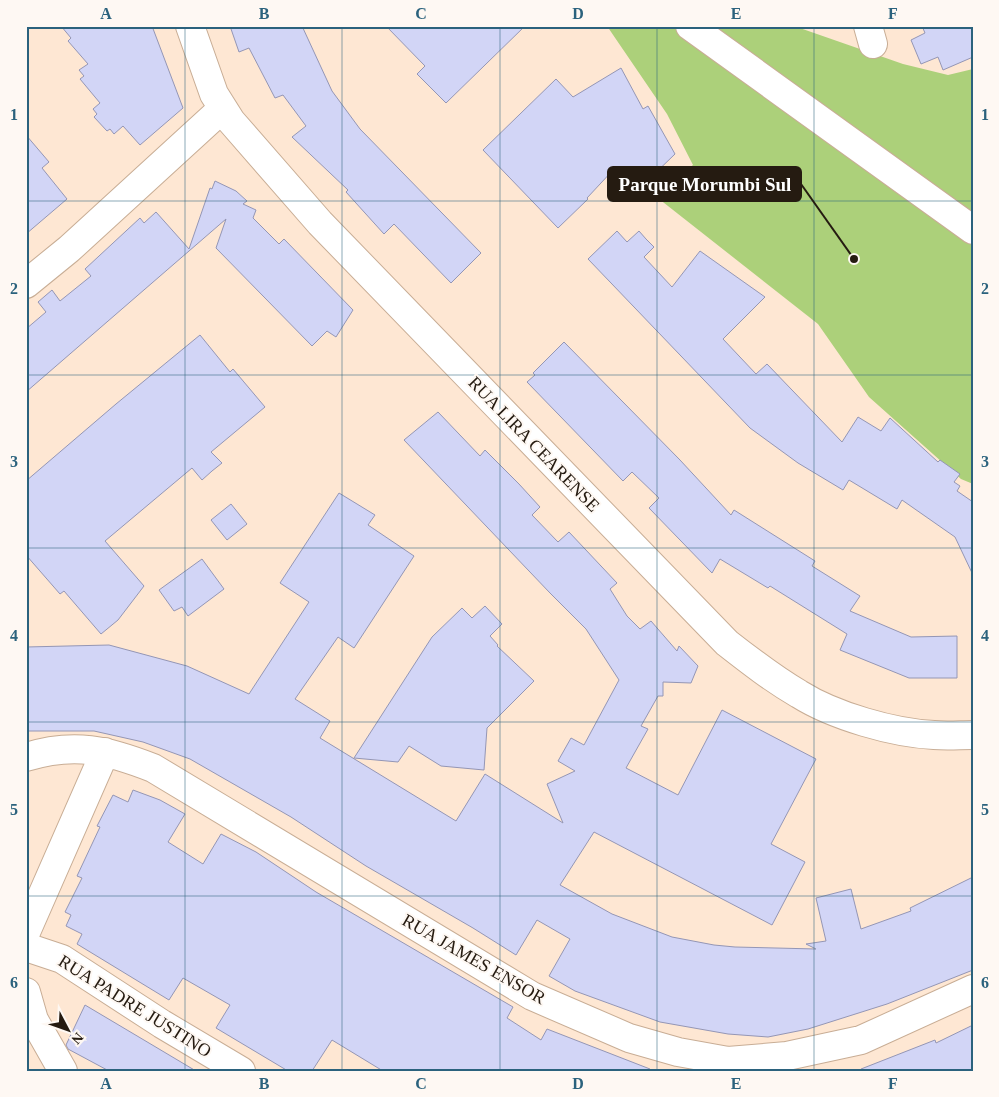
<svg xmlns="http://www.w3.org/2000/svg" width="999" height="1097" viewBox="0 0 999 1097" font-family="'Times New Roman',serif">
	<rect width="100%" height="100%" fill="#fee7d3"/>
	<path fill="#acd07a" d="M607,26H794L903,64L948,75L973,69V484L961,479L869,397L818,324L654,195L693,165L667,114Z"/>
	<path fill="#d2d5f6" stroke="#9496b5" d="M61,26H152L183,108L140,145L123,126L114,134L110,129L107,131L94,117L97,114L93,109L100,103L80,79L84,76L79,70L88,64L68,41L71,38Z
		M230,26H302L332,91L360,129L481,253L451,283L394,224L384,234L346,192L348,190L292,137L306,126L283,95L275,98L249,48L239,52Z
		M386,26H525L446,103L417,74L425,66Z
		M922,26H973V57L943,70L938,57L921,64L911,40L925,33Z
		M621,68L643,109L648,106L675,154L644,184L614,169L587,198L588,199L558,228L483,150L556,79L573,97Z
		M26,135L49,162L42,168L67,199L26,234Z
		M215,181L236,191L247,201L243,204L256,210L253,218L279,244L284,239L353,310L336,337L327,331L312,346L216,248L226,219L26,392V329L46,312L38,302L52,290L60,301L91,276L85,269L140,218L144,223L156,212L189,249L210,188L212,189Z
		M617,231L627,242L639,231L646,239L654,247L644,257L672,287L700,251L765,297L723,339L756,374L767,364L842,442L858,417L881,431L890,418L938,462L940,460L960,474L954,482L960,486L957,491L973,502V575L955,537L902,500L897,509L849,480L843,490L798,463L750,428L588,259Z
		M200,335L230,372L233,369L265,407L211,452L222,463L212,471L202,480L192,468L105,541L144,586L118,620L101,634L64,591L60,594L26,555V481L116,404Z
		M564,342L680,460L731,515L734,510L815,561L812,566L860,596L850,611L911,637L957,636V678H909L840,650L847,634L770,586L768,588L720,559L712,573L649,508L659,498L632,472L623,481L527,382L535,375L533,373Z
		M438,412L480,456L485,450L519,484L540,507L532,515L558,542L569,532L617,583L610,589L627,616L640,629L651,621L677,651L679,646L698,666L691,683L663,682V696H658L641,726L648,729L626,768L678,795L722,710L816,759L771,844L805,862L772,925L594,832L560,885L612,914L672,937L714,945L735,947L816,949L806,944L826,941L816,898L851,889L861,929L911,911L910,908L973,877V970L887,1004L808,1029L768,1037L728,1034L660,1022L575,991L549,976L570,939L537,920L516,955L473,928L366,866L291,817L190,759L143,742L94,731H26V647L109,645L187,666L249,694L309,602L280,583L339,493L375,515L368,525L414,556L354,648L338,637L295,699L330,721L320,738L456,821L485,774L563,823L547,784L575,771L558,761L571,738L584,745L619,680L586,629L550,593L404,440Z
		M231,504L247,524L227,540L211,520Z
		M202,559L224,589L188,616L182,607L174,611L159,590Z
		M485,606L502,624L490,636L498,645L497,646L534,681L487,728L484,770L441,766L409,746L398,762L354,758L432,637L462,608L472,618Z
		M133,790L160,800L185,814L168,842L203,864L221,834L256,852L316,892L513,1007L507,1018L541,1040L547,1029L650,1069V1071H383L332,1040L312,1071H288L216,1028L230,1005L183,978L169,1000L77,944L82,934L66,926L71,915L65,912L82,878L77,876L100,827L97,826L113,795L128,802Z
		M85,1005L154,1046L196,1071H109L68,1049L66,1045Z
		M973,1025V1071H861V1069L935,1040L936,1043Z"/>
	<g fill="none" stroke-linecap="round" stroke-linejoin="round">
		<g stroke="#c8ad95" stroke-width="30">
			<path id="minor" d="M190,26L214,94L231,121L320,223L727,643C750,661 773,679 799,694C834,716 893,733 934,735C947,736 960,735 973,735
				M690,26L973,230
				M868,26L873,44
				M26,284L69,249L222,109
				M26,757C74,742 107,750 153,768L532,996L629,1038L678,1052L728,1061L787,1056L861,1040L973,989
				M26,932L105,752
				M26,947L62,959L162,1024L241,1071
				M26,992L34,1020L63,1071"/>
		</g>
		<use href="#minor" stroke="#fff" stroke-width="28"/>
	</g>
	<path fill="none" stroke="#2b627d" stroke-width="1" stroke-opacity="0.55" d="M185,26V1071M342,26V1071M500,26V1071M657,26V1071M814,26V1071M26,201H973M26,375H973M26,548H973M26,722H973M26,896H973"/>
	<g text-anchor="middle" stroke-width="4" stroke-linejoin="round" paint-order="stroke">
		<g font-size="18" fill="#251b11" stroke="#fef8f3">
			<text transform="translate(534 444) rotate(46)" y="6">RUA LIRA CEARENSE</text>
			<text transform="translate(474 959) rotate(30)" y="6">RUA JAMES ENSOR</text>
			<text transform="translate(135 1006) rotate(32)" y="6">RUA PADRE JUSTINO</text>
		</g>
	</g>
	<path fill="none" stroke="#251b11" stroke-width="2" d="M854 259L801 184"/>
	<circle fill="#251b11" stroke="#fef8f3" stroke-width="2" cx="854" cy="259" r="5"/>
	<rect fill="#251b11" stroke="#251b11" stroke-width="2" x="608" y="167" width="193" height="34" rx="5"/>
	<g font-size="19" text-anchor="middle" font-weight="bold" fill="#fff">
		<text x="705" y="191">Parque Morumbi Sul</text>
	</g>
	<rect width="999" height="1097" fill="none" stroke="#fef8f3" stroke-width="55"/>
	<g transform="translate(68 1030) rotate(131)" stroke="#fef8f3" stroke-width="4" paint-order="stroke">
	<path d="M0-4L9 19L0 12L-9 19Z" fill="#251b11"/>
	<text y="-8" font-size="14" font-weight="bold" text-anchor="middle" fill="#251b11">N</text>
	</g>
	<rect x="28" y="28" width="944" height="1042" fill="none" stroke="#2b627d" stroke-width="2"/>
	<g font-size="16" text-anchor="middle" font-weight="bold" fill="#2b627d">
		<text x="106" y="19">A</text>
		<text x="264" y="19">B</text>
		<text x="421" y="19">C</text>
		<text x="578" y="19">D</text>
		<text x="736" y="19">E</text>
		<text x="893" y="19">F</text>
		<text x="14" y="120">1</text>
		<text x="985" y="120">1</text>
		<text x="14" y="294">2</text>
		<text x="985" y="294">2</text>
		<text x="14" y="467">3</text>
		<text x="985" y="467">3</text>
		<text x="14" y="641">4</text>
		<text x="985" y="641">4</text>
		<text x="14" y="815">5</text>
		<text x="985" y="815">5</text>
		<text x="14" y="988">6</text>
		<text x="985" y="988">6</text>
		<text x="106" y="1089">A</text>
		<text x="264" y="1089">B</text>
		<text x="421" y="1089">C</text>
		<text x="578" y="1089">D</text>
		<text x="736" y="1089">E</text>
		<text x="893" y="1089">F</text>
	</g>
</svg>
